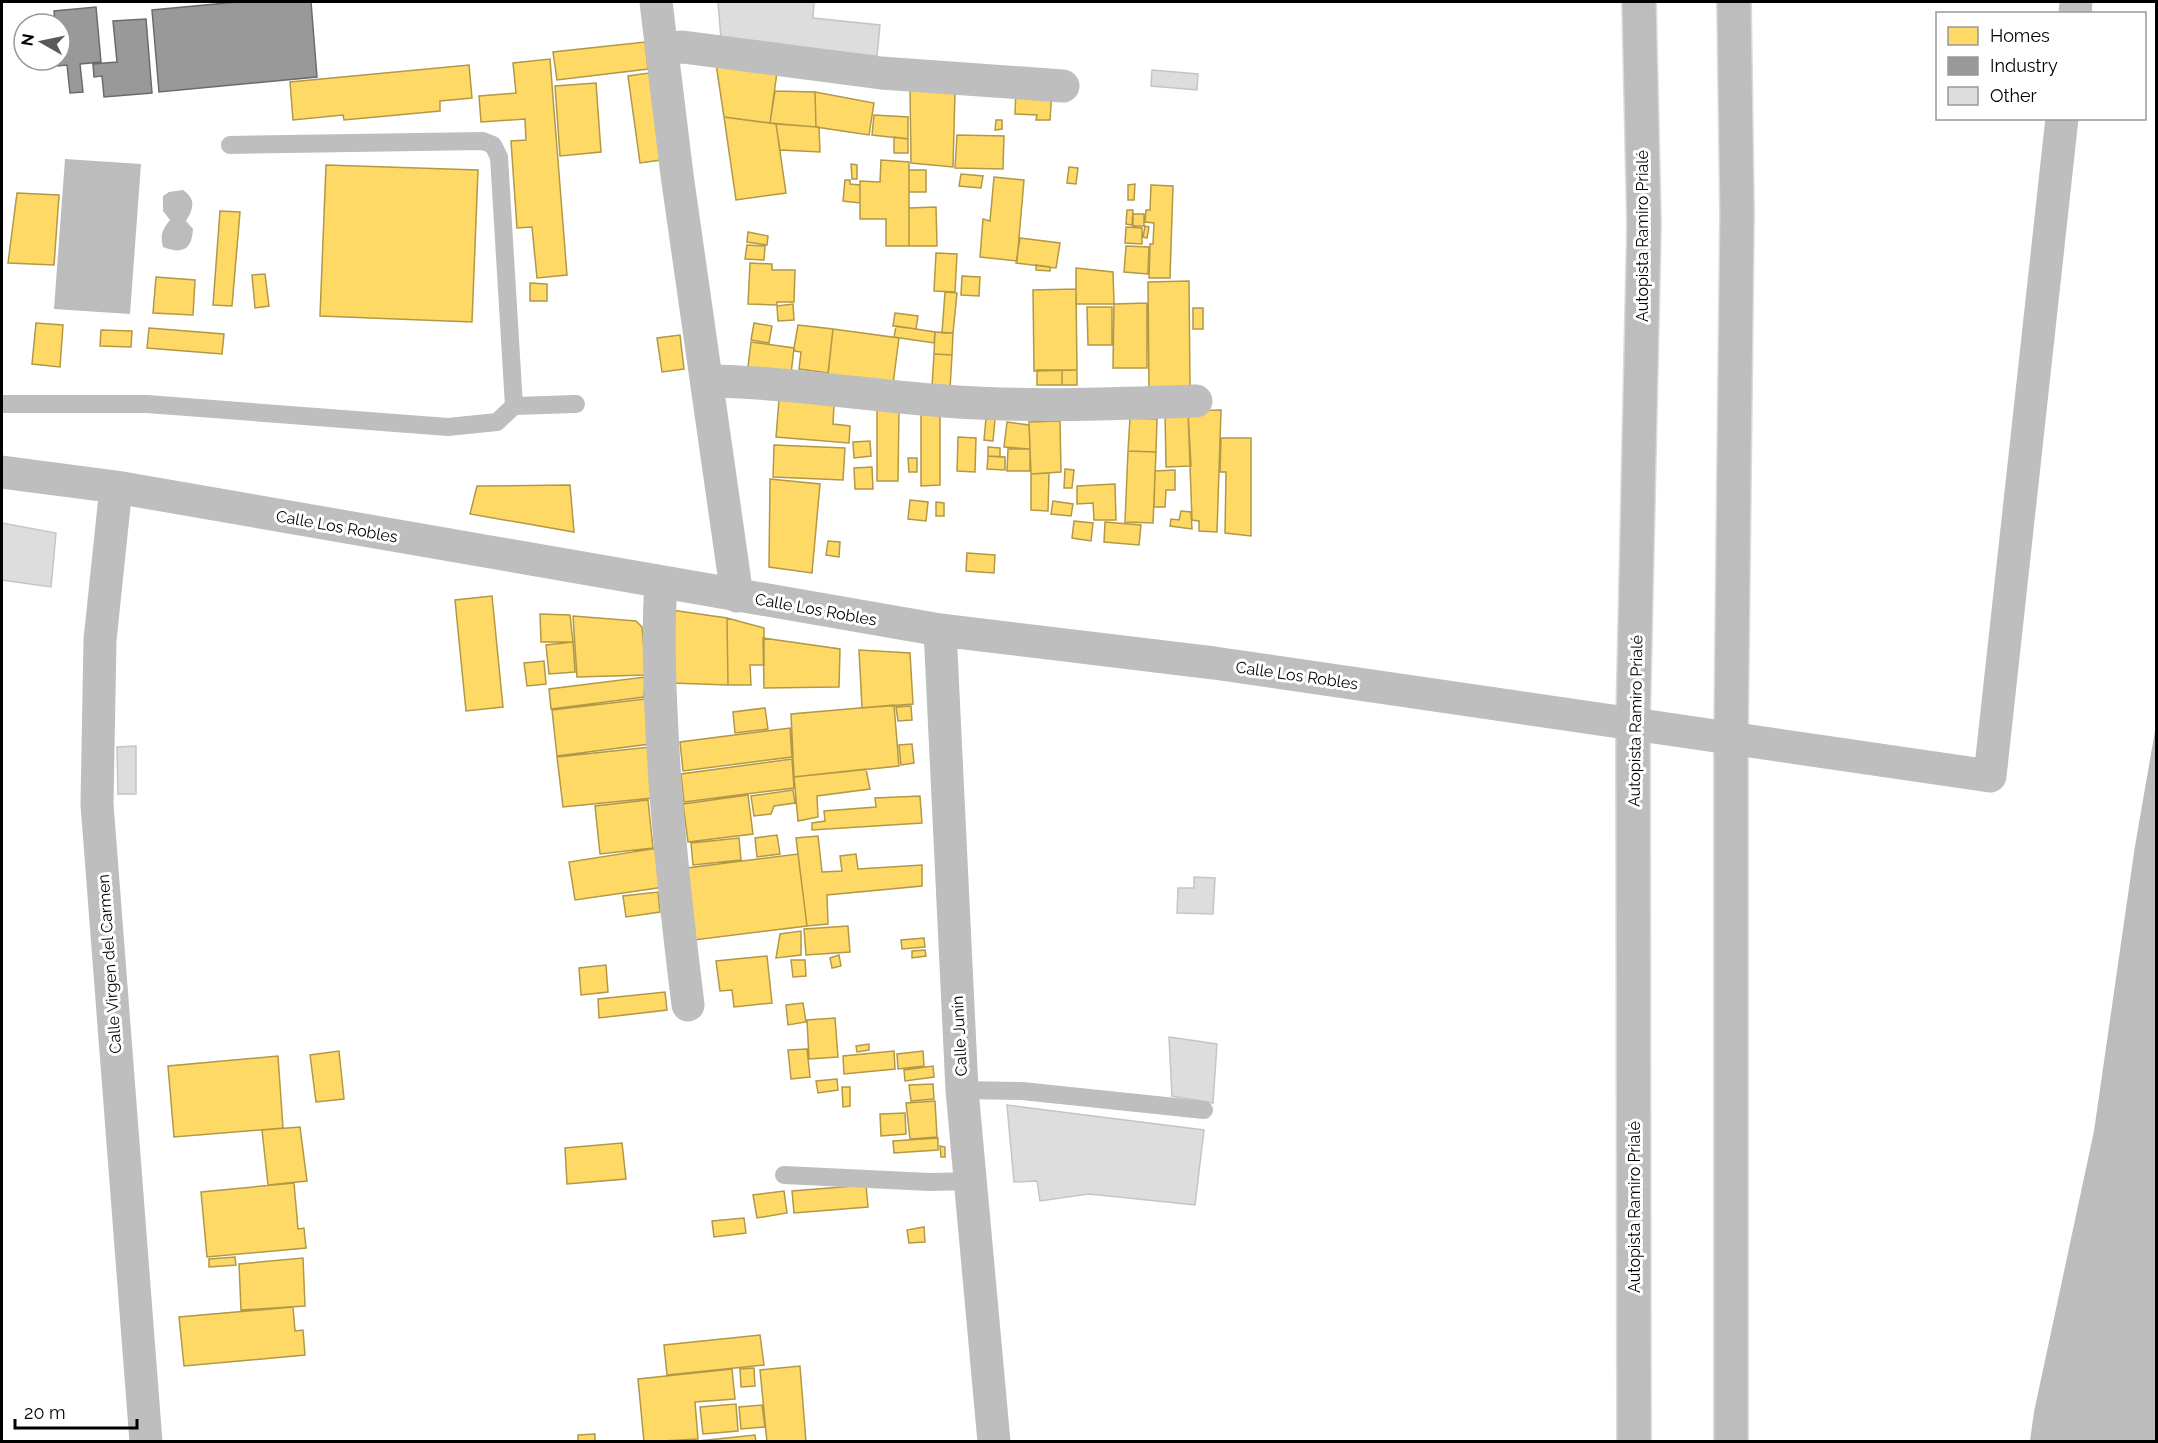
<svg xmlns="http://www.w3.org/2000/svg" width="2158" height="1443" viewBox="0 0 2158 1443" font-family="Raleway,sans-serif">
	<rect width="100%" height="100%" fill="#fff"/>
	<path fill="#bcbcbc" d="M65,159L141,164L130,314L54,309Z
		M183,190C196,199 194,208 186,221L193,229C192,249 183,255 163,247C160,235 162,230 170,220L163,211V196L169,192Z
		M2156,725V1441H2030L2034,1412L2094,1131L2135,846Z"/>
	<path fill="#ffd966" stroke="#b29847" stroke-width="1.5" d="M645,42L648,69L557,80L553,52Z
		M715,57L778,65L770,123L724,117Z
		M550,59L567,275L537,278L532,227L517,228L511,141L526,140L525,119L481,122L479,96L516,93L513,63Z
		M469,65L472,98L440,101V111L344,120L343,115L293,120L290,82Z
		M649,73L661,160L640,163L628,76Z
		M596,83L601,152L560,156L555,86Z
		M910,89L955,91L953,167L911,163Z
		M1016,89L1052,91L1050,120H1036L1037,115L1015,114Z
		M775,91L815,92L816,127L770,123Z
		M815,92L874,103L869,135L816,127Z
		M874,115L908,117V139L872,135Z
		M724,117L776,124L786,193L736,200Z
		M996,120H1002V129L995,130Z
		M776,124L819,127L820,152L780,150Z
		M957,135L1004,136L1003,169L955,168Z
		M894,137L908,139V153H894Z
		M881,160L909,162V246H886V219H860V181L880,182Z
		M851,164L857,165V179H852Z
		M326,165L478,170L472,322L320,316Z
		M1069,167L1078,168L1076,184L1067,183Z
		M909,170H926V192H909Z
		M961,174L983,176L981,188L959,186Z
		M994,177L1024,180L1017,261L980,257L983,219L990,221Z
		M845,180H850V184L860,185V203L843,201Z
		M1135,184L1134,200H1128V185Z
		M1151,185L1173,186L1170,278H1149L1150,244H1153L1154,223L1145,222L1146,210H1150Z
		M17,193L59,195L54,265L8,263Z
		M936,207L937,246H909V208Z
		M1127,210H1133L1132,225L1126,224Z
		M220,211L240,212L232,306L213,305Z
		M1133,214H1144V226H1133Z
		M1145,226L1149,227L1147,238L1143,237Z
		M1126,227L1142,228V244L1125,243Z
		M748,232L768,236L767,245L747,242Z
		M1020,238L1060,243L1056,268L1016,263Z
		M747,245L765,246L764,260L745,259Z
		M1126,246L1149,247L1148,274L1124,272Z
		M936,253L957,254L955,292L934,291Z
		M750,263L772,264V270H795L794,302H777V305L748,304Z
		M1036,265L1050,267V271L1036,270Z
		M1076,268L1113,272L1114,304H1076Z
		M265,274L269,306L255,308L252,275Z
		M962,276L980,277L979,296L961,295Z
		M156,277L195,280L193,315L153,313Z
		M1189,281L1190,387H1149L1148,282Z
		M530,283L547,284V301H530Z
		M1076,289L1077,370L1034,371L1033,290Z
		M945,292L957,293L953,333H942Z
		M1147,303V368H1113L1114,304Z
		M793,304L794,320L778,321L777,306Z
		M1087,307H1112V345H1088Z
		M1193,308H1203V329H1193Z
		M895,313L918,316L916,329L893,326Z
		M36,323L63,325L60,367L32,364Z
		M754,323L772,326L769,343L751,340Z
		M798,325L833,329L828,373L799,369L801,352L795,351L794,348Z
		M896,326L935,332L934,343L894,337Z
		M149,328L224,334L222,354L147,348Z
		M833,329L899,338L893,384L828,375Z
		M101,330L132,331L131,347L100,346Z
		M935,332L953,333L952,355L934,354Z
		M680,335L684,369L662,372L657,338Z
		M751,342L794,348L791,374L748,367Z
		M934,354L952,355L950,389L932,387Z
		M1037,370H1062V385H1037Z
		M1062,370H1077V385H1062Z
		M779,400L834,404L833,424L850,426L849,443L776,437Z
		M877,408L899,409L898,481H877Z
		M1221,410L1217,532L1199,531V521L1192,520L1188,411Z
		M1188,411L1191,466L1166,467L1165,412Z
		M921,413H940V485L921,486Z
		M986,418L995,419L993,441L984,440Z
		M1130,418L1157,419L1156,452L1128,451Z
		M1060,421L1061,472L1031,474L1029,422Z
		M1007,422L1029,425L1030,449L1004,447Z
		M958,437L976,438L975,472L957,471Z
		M1221,438H1251V536L1225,533L1226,472H1220Z
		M870,441L871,456L854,458L853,442Z
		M774,445L845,448L843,480L773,477Z
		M988,447L1000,448V457L988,456Z
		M1008,449H1030V471H1007Z
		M1128,451L1156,452L1153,523L1125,522Z
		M988,456L1005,457V470L987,469Z
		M908,458H917V472H909Z
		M872,467L873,489H855L854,468Z
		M1065,469L1074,470L1072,488H1064Z
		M1175,470V490H1166L1165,507H1154L1155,471Z
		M1049,473L1048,511L1031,510V474Z
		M770,479L820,484L812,573L769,567Z
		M1115,484L1116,520H1094L1093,503L1077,504V486Z
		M570,485L574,532L470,514L477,486Z
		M910,500L928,502L926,521L908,519Z
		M1053,501L1073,504L1071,516L1051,514Z
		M936,502L944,503V516H936Z
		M1181,511L1191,512L1192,529L1170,526L1171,519L1179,520Z
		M1074,521L1093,523L1091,541L1072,538Z
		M1105,522L1141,525L1139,545L1104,542Z
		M828,541L840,542L839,557L826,555Z
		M967,553L995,555L994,573L966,571Z
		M492,596L503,707L466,711L455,600Z
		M671,610L727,618L728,685L671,683Z
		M540,614L570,615L573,642H541Z
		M573,616L636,621L642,627L646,675L577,677Z
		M727,618L764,628V665H750L751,685H728Z
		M763,638L840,649L839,687L764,688Z
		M573,642L575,672L549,674L546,645Z
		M859,650L910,653L913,704L862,708Z
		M544,661L546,684L527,686L524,663Z
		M645,677L644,697L551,709L549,689Z
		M645,699L650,744L557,756L552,710Z
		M894,705L899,766L794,777L791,714Z
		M911,706L912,720L898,721L896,707Z
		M765,708L768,729L735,733L733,712Z
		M790,728L792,757L683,771L680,742Z
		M912,744L914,763L901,765L899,745Z
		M650,747L653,798L563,807L557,757Z
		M792,759L794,788L684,802L681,774Z
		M866,769L870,789L817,796L818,817L798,821L794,777Z
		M793,790L795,803L774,806L771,814L754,816L751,796Z
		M748,795L753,834L688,842L683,804Z
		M920,796L922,823L812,830V823L825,821L824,811L876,807L875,798Z
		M648,800L653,848L600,854L595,806Z
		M777,835L780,854L757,857L755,838Z
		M818,836L822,872L842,871L840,856L856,854L858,869L922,865V886L827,895L828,924L807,926L796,838Z
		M739,838L741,860L693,865L691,843Z
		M658,848L664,887L575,900L569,862Z
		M798,854L807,926L694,940L687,868Z
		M658,892L660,912L626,917L623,896Z
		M848,926L850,952L806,955L804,929Z
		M801,931V955L776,958L780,934Z
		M924,938L925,947L902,949L901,940Z
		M925,950L926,956L912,958V951Z
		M839,955L841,966L832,968L830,958Z
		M767,956L772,1003L734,1007L732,990L720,991L716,961Z
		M791,960H805L806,976L793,977Z
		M606,965L608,992L581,995L579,968Z
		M665,992L667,1010L599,1018L598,999Z
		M803,1003L806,1022L788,1025L786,1005Z
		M835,1018L838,1057L809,1059L807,1020Z
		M869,1044V1050L857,1052L856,1046Z
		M807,1049L810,1077L791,1079L788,1050Z
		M339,1051L344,1099L316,1102L310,1055Z
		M894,1051L895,1069L844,1074L843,1056Z
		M923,1051L924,1066L898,1069L897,1054Z
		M278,1056L283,1128L174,1137L168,1066Z
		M933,1066L934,1077L905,1081L904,1070Z
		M837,1079L838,1090L818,1093L816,1081Z
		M933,1084L934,1099L911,1101L909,1085Z
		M842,1087H850V1106L843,1107Z
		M935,1101L937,1137L910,1139L906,1103Z
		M905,1113L906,1134L881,1136L880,1114Z
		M300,1127L307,1181L268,1185L262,1130Z
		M938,1138V1150L894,1153L893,1141Z
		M622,1143L626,1179L567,1184L565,1148Z
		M940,1146L945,1147V1157H941Z
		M294,1183L298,1229L304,1228L306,1248L207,1257L201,1192Z
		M866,1185L868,1207L794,1213L792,1191Z
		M784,1191L787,1213L757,1218L753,1195Z
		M744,1218L746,1233L714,1237L712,1221Z
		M924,1227L925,1242L909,1243L907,1230Z
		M235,1257L236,1265L209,1267V1259Z
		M303,1258L305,1306L241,1310L239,1264Z
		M293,1307L295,1331L303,1330L305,1355L184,1366L179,1317Z
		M760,1335L764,1365L667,1375L664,1345Z
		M800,1366L806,1442H767L760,1370Z
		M754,1368L755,1386L741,1387L740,1369Z
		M732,1369L735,1399L695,1402L698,1439L644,1442L638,1379Z
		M736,1404L738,1431L703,1434L700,1407Z
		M762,1405L765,1427L741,1429L739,1407Z
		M595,1434V1442H578V1435Z
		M755,1435L756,1442H698V1441Z"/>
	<path fill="#999" stroke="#6b6b6b" stroke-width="1.5" d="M237,2H311L317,77L159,92L152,10Z
		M96,7L101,62L80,64L83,92L70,93L67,65L58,66L60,24H55L54,11Z
		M146,19L152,93L104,97L102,76L94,77L93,64L117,62L113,21Z"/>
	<path fill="#ddd" stroke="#c5c5c5" stroke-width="1.5" d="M718,2H814L813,18L880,25L877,56L721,39Z
		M1152,70L1198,74L1197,90L1151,86Z
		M2,523L56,533L51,587L2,580Z
		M136,746V794H118L117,747Z
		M1194,877L1215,878L1213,914L1177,913L1178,888H1194Z
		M1169,1037L1217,1044L1213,1103L1172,1096Z
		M1007,1105L1204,1130L1195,1205L1089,1194L1040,1201L1037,1181L1014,1182Z"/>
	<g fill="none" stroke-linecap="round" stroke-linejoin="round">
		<g stroke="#dbdbdb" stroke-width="36">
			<path id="highway" d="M1634,1442L1633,723L1644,225L1639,2
				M1731,1442V738L1737,213L1734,2"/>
		</g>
		<path stroke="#bebebe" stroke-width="18" d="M2,404H147L448,427L497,422L514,406L499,157L493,145L483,141L230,145
			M514,406L576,404
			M962,1090L1022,1091L1204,1110
			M784,1175L930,1182L970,1181"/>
		<path stroke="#bebebe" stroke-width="33" d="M656,2L677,175L737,596
			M2075,14L2076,2
			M661,49L683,47L881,73L1063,86
			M708,381C791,382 874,397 958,402C1037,407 1116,404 1196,401
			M2,472L116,487L940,630L1214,663L1990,776L2062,118
			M116,487L100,640L97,804L146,1442
			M661,583C658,626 659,667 661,710C665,809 676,907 688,1005
			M940,630L962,1090L994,1442"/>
		<use href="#highway" stroke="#bdbdbd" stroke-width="33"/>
	</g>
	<g text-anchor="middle" stroke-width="6" stroke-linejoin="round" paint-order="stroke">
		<g font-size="16" fill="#000" stroke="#fff">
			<text transform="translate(1642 236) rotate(-90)" y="6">Autopista Ramiro Prialé</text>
			<text transform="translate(337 526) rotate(10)" y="6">Calle Los Robles</text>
			<text transform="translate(816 609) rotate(10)" y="6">Calle Los Robles</text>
			<text transform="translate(1297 675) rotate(8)" y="6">Calle Los Robles</text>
			<text transform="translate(1635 721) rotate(-89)" y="6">Autopista Ramiro Prialé</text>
			<text transform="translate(109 964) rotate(-94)" y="6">Calle Virgen del Carmen</text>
			<text transform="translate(959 1036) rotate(-93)" y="6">Calle Junín</text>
			<text transform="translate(1634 1207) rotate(-90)" y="6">Autopista Ramiro Prialé</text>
		</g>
	</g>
	<rect width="2158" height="1443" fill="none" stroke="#000000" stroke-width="6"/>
	<rect x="1936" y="12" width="210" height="108" fill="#ffffff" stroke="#999999" stroke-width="1.5"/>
	<rect x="1948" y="27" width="30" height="18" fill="#ffd966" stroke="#999999" stroke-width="1.5"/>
	<text x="1990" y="42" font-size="18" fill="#000000">Homes</text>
	<rect x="1948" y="57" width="30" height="18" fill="#999999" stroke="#999999" stroke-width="1.5"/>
	<text x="1990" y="72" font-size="18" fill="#000000">Industry</text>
	<rect x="1948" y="87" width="30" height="18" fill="#dddddd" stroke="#999999" stroke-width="1.5"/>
	<text x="1990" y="102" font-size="18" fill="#000000">Other</text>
	<g transform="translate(42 42) rotate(279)"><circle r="28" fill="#ffffff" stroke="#999999" stroke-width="1.5"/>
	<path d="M0-4.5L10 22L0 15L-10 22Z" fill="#595959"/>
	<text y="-9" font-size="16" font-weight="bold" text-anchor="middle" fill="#000000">N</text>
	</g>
	<path d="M15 1419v9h122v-9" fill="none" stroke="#000000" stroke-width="3"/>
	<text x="24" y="1419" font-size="18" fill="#000000" stroke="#ffffff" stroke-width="4.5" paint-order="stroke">20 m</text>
</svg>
